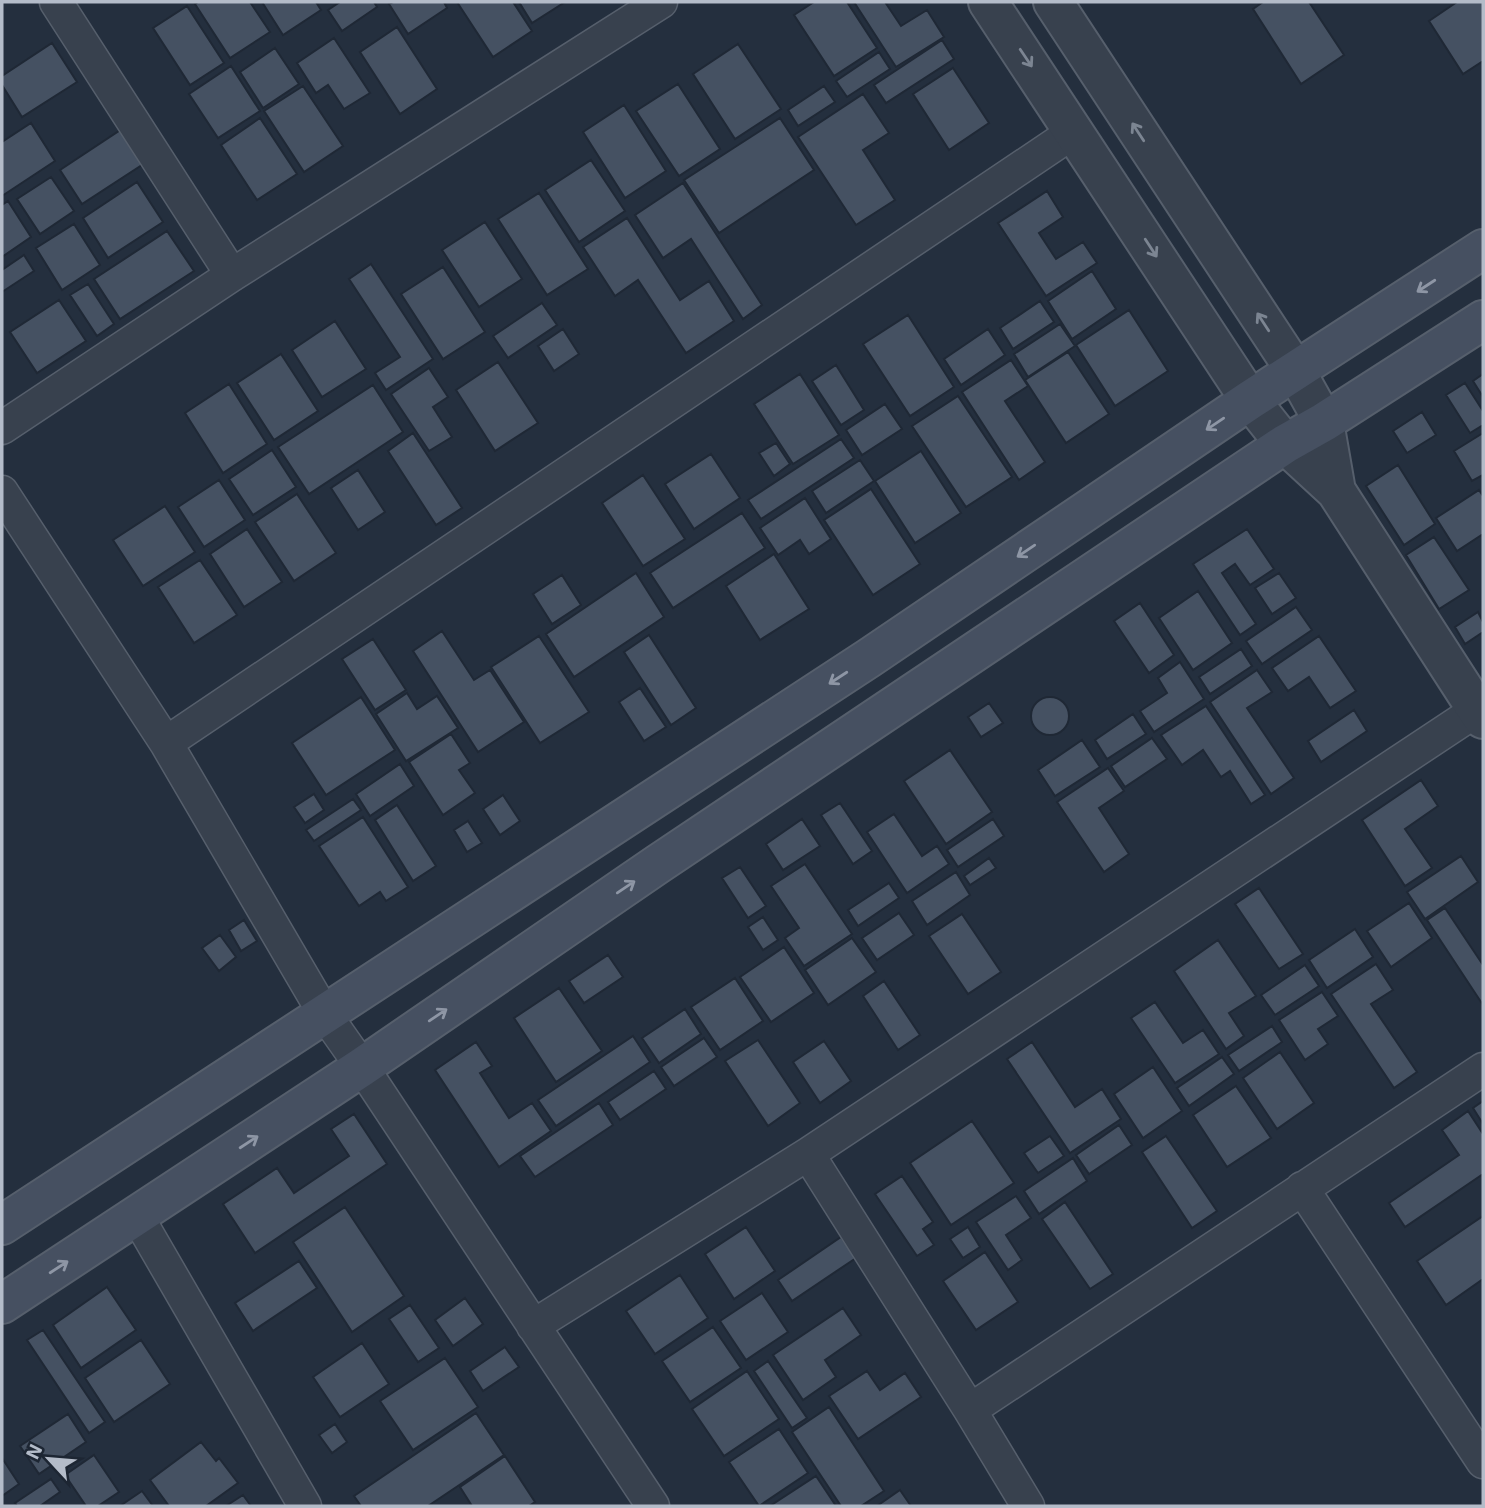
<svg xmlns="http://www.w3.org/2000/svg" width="1485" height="1508" viewBox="0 0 1485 1508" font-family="'Exo 2',sans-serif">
	<rect width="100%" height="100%" fill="#242f3e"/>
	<path fill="#455162" stroke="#1f2835" stroke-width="2" d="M198,2H250L270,32L230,58L195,4Z
		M262,2H316L321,10L283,35Z
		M340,2H374L377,7L342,31L328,10Z
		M393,2H444L447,8L408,34L389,4Z
		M457,2H513L532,31L493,57Z
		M519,2H565L532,23Z
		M814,2H847L877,48L834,76L794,15Z
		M854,2H885L901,26L927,10L944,37L896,67Z
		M1263,2H1309L1344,55L1301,84L1253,9Z
		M1457,2H1483V61L1463,74L1429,21Z
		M187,6L224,63L190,85L153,28Z
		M397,27L437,89L400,114L360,52Z
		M334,38L370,93L344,109L328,85L316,93L297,63Z
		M942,40L954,59L886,103L874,85Z
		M52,43L77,82L22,117L2,85V76Z
		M738,44L781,109L735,139L693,74Z
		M275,48L299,84L263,108L240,72Z
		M879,52L890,69L847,97L836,81Z
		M231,66L260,111L218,138L189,94Z
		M953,68L989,123L949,150L913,94Z
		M678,84L720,149L679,176L636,111Z
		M303,86L343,146L304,172L264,111Z
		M824,86L835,102L798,126L788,110Z
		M863,94L889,133L863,150L895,200L856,225L798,137Z
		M624,105L666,171L625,198L583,132Z
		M260,118L297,174L257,200L221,145Z
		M780,118L814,170L719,233L684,180Z
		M31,123L55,161L2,196V142Z
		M125,127L148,161L82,204L60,170Z
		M591,160L625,211L579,242L545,190Z
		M51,177L74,211L40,234L17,199Z
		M137,182L163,222L108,258L83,218Z
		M683,183L762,305L743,319L691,239L663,258L635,215Z
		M1047,191L1063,217L1039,233L1056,259L1083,242L1097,263L1046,296L998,223Z
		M539,193L588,269L547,295L498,219Z
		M8,201L31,237L2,257V205Z
		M627,218L680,300L709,281L734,321L686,353L638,280L615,296L583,247Z
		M485,222L522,279L479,307L442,250Z
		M74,224L100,265L62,290L36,248Z
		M167,231L194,271L120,319L94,279Z
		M24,255L34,271L2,292V270Z
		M371,264L433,359L386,390L375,373L400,357L349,279Z
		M443,267L485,332L443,359L401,294Z
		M1092,271L1116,309L1072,339L1048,301Z
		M88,284L114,324L97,336L70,295Z
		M59,300L86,341L37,373L10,332Z
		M1040,301L1054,322L1013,349L1000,328Z
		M542,303L557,325L508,358L493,336Z
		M1129,310L1168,371L1115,406L1076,345Z
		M908,315L954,387L910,416L863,344Z
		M335,321L366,369L322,397L292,350Z
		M1060,324L1075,346L1028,377L1014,354Z
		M563,329L579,354L554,371L538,346Z
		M988,329L1005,355L961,385L944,359Z
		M1068,352L1109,414L1066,443L1025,380Z
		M281,354L318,411L274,440L237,383Z
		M1011,360L1028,386L1005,401L1045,462L1019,480L962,392Z
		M498,362L538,423L495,451L456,390Z
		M836,365L864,410L841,425L812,381Z
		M429,368L448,397L433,407L452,437L429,451L391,394Z
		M800,374L839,435L793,464L754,404Z
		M1483,374V397L1473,381Z
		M1465,383L1483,411V425L1470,433L1446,395Z
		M229,384L267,444L223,473L185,413Z
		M373,385L403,432L309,494L278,447Z
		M958,396L1012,477L966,507L912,426Z
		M885,404L902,429L862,455L846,430Z
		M1422,412L1436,435L1407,453L1393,431Z
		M413,433L462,508L436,525L388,451Z
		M1483,433V475L1472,481L1454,451Z
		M841,439L854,458L761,519L748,500Z
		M776,443L790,464L774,476L759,453Z
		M272,450L296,487L253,515L229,479Z
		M921,451L961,513L915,543L875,481Z
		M711,454L740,498L694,529L665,484Z
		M860,460L874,481L826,513L812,491Z
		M1398,465L1435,524L1404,545L1366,486Z
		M358,470L385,512L358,530L331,488Z
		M643,475L685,539L643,566L602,503Z
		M219,480L245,520L204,547L178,507Z
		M871,489L920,564L873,595L824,520Z
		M1479,490L1483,496V534L1457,551L1436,518Z
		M297,494L336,553L294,581L255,522Z
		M805,498L831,539L809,554L800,540L778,555L760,528Z
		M165,506L195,552L143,586L113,540Z
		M742,513L765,548L673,608L650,573Z
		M247,529L282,582L244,607L210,554Z
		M1247,529L1274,569L1250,585L1235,564L1222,573L1256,624L1240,635L1193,564Z
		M1434,537L1469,590L1439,609L1406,555Z
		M774,554L809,609L760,640L726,586Z
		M200,560L237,615L194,643L158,587Z
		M636,573L664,617L574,677L546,634Z
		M1279,573L1296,598L1272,614L1255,588Z
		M562,575L581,605L552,624L533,594Z
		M1198,591L1232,643L1193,670L1159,618Z
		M1140,603L1174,655L1149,673L1114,621Z
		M1296,607L1312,630L1262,664L1246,641Z
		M1478,612L1483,622V632L1465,644L1455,627Z
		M442,631L474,680L490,670L524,722L478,752L413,651Z
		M649,635L696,708L671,725L624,652Z
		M539,636L589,712L540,743L491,667Z
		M1319,636L1356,691L1330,708L1309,677L1288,691L1272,668Z
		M373,639L406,690L375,710L342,659Z
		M1241,649L1252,666L1210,694L1199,677Z
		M1180,662L1204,699L1154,732L1140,711L1167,693L1158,678Z
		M1257,670L1272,692L1247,708L1294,778L1271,794L1210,702Z
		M640,688L666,727L644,741L619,702Z
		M407,693L417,709L437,696L458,728L406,761L376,714Z
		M361,697L395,750L326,795L292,743Z
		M1031 716a19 19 0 1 1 38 0a19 19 0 1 1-38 0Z
		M989,703L1003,723L981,737L968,717Z
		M1206,706L1265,795L1251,804L1230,771L1221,777L1203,750L1182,765L1161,735Z
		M1354,710L1367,731L1321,762L1308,741Z
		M1133,714L1146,734L1107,759L1095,740Z
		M451,734L470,763L459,770L475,793L443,815L409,762Z
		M1152,738L1167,759L1125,787L1111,766Z
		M1082,740L1100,767L1055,796L1038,770Z
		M950,750L992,812L946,844L904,781Z
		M400,764L414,786L370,816L356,794Z
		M1108,768L1124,791L1099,808L1129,854L1104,872L1057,802Z
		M1421,780L1438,806L1405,829L1432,868L1405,886L1362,820Z
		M314,794L324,810L305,823L294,807Z
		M503,795L520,821L500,835L483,809Z
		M353,799L361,810L314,841L306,830Z
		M840,803L872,851L853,864L821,815Z
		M397,805L436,866L413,881L375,820Z
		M894,814L922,856L937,846L949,864L907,893L867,832Z
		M363,817L408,887L386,901L380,892L359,906L319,846Z
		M802,819L820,846L783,870L766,844Z
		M993,819L1004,836L958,867L947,850Z
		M468,821L482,843L467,852L454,830Z
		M1461,856L1478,882L1425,919L1407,892Z
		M989,858L996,868L970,885L964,876Z
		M805,864L852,934L804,966L785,938L799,928L771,886Z
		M740,867L766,906L748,918L722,878Z
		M956,872L970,895L927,925L912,901Z
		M889,883L899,898L858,926L848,910Z
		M1259,888L1303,954L1279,969L1235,904Z
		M1409,903L1432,938L1391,967L1367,931Z
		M1445,908L1483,965V1005L1427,920Z
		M899,913L914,935L877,960L862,938Z
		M962,914L1001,972L968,994L929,936Z
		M763,917L778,940L763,950L748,927Z
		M244,920L257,941L241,951L229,930Z
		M1355,929L1373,957L1327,988L1309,960Z
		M220,935L236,957L219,971L202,948Z
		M852,938L876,972L828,1005L805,970Z
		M1218,940L1256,996L1229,1013L1244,1036L1226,1049L1174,971Z
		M784,947L814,993L771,1022L740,977Z
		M608,955L623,977L584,1003L569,981Z
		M1376,964L1393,990L1371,1004L1417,1072L1394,1088L1331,994Z
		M1305,965L1319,986L1275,1015L1261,995Z
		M735,978L763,1021L720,1050L691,1007Z
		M884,981L920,1035L898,1050L863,996Z
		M559,988L602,1051L556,1082L514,1018Z
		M1322,992L1338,1016L1318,1029L1328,1044L1305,1060L1279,1020Z
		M1155,1002L1183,1043L1203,1030L1219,1054L1175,1083L1131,1018Z
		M685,1009L701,1034L659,1063L642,1038Z
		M1272,1026L1282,1042L1239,1071L1228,1055Z
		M633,1036L650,1062L556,1126L538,1100Z
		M704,1038L717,1057L674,1086L661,1067Z
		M758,1040L800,1103L768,1126L725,1061Z
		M824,1041L851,1081L820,1103L793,1062Z
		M476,1042L492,1066L480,1073L509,1118L532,1103L551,1131L499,1167L435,1070Z
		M1032,1042L1075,1107L1102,1089L1121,1119L1070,1153L1007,1059Z
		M1280,1052L1314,1103L1277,1129L1243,1078Z
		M1222,1057L1234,1074L1189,1106L1177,1088Z
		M1153,1067L1182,1111L1143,1138L1114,1094Z
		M654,1071L666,1089L620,1120L608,1102Z
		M1236,1086L1271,1138L1227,1167L1193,1115Z
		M1483,1101V1124L1473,1108Z
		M599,1103L613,1125L535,1177L520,1156Z
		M1468,1111L1483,1134V1174L1405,1227L1389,1203L1459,1155L1442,1130Z
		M354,1114L387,1164L255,1253L223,1204L277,1168L294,1193L349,1156L331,1129Z
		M972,1121L1014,1183L951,1225L910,1163Z
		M1119,1125L1132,1145L1089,1174L1076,1155Z
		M1050,1136L1064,1156L1038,1173L1024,1153Z
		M1166,1136L1217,1211L1192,1228L1142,1152Z
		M1073,1158L1087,1181L1039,1214L1024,1191Z
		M902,1176L933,1222L923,1229L934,1245L917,1256L875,1194Z
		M1016,1196L1031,1218L1006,1235L1022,1260L1008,1270L976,1222Z
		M1065,1202L1113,1274L1090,1289L1042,1219Z
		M345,1207L404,1296L352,1332L293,1242Z
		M1483,1216V1279L1446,1305L1417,1261Z
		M746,1227L775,1271L734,1299L705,1254Z
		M968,1227L980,1247L963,1258L950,1239Z
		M841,1237L856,1258L792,1301L778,1280Z
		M985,1252L1018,1302L976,1330L943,1281Z
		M299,1261L317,1288L253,1331L235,1303Z
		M680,1275L708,1318L655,1354L626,1311Z
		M107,1287L136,1330L81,1368L53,1325Z
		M762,1293L788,1332L746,1360L720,1321Z
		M465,1298L483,1324L453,1346L435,1320Z
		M410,1305L439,1348L418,1362L389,1319Z
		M843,1308L861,1335L825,1360L836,1377L803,1400L773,1355Z
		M713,1327L741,1368L690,1402L662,1361Z
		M43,1330L105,1422L89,1433L27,1340Z
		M141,1340L170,1384L114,1422L85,1378Z
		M362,1343L389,1384L340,1417L313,1377Z
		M505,1347L519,1367L483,1391L470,1371Z
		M445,1358L478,1407L413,1450L380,1401Z
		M768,1361L807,1418L792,1428L754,1371Z
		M747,1371L779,1419L724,1456L692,1409Z
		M867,1371L880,1390L905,1373L921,1397L858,1439L829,1396Z
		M829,1407L884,1491L861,1506H841L792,1432Z
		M476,1413L504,1455L428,1506H361L354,1496Z
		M68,1414L86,1442L39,1474L20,1446Z
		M335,1424L347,1442L332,1453L319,1435Z
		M779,1429L808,1473L759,1506L729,1462Z
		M201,1442L216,1461L219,1458L238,1483L206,1506H169L150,1480Z
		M94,1455L119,1492L98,1506H86L65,1475Z
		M505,1456L535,1502L529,1506H472L460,1487Z
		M2,1458L19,1484L2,1496Z
		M816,1476L836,1506H770Z
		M51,1479L60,1492L40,1506H17L15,1503Z
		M900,1490L911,1506H877Z
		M142,1491L153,1506H120Z
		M243,1495L251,1506H226Z"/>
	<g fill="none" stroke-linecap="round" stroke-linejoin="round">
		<g stroke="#565f6c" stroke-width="35">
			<path id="minor" d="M56,2L232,275
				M2,428L232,275L661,2
				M2,492L166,743L324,1013L362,1067L653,1506
				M166,743L1075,131
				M808,1154L970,1410L1028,1506
				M1302,1188L1483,1462
				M137,1216L305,1506
				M533,1326L808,1154L1477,710
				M970,1410L1483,1069"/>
		</g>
		<g stroke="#565f6c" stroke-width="42">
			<path id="tertiary" d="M988,2L1250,400L1285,444L1336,491L1483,719
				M1053,2L1295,370L1324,422L1336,491"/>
		</g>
		<g stroke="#565f6c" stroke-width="42">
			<path id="secondary" d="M2,1225L869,658L1250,400L1483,249
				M2,1304L362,1067L658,864L1285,444L1324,422L1483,320"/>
		</g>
		<use href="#minor" stroke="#38414e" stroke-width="32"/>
		<use href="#tertiary" stroke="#38414e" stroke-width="38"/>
		<use href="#secondary" stroke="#465061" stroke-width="38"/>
	</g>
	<defs><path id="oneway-shaft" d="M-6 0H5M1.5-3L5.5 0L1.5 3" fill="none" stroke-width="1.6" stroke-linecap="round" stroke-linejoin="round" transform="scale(1.75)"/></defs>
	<g stroke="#7c8592">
		<use href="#oneway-shaft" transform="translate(1026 58) rotate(56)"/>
		<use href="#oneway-shaft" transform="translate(1138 132) rotate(-123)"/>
		<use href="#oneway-shaft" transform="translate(1151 248) rotate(57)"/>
		<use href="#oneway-shaft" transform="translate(1263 322) rotate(-123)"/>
	</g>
	<g stroke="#8e96a5">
		<use href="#oneway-shaft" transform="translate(1426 286) rotate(147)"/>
		<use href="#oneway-shaft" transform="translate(1215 424) rotate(146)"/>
		<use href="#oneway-shaft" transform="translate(1026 551) rotate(146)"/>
		<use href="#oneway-shaft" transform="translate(838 678) rotate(147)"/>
		<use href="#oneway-shaft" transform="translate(626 887) rotate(-34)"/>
		<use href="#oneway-shaft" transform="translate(438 1015) rotate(-34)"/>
		<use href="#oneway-shaft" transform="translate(249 1142) rotate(-33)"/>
		<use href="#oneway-shaft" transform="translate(59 1267) rotate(-33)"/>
	</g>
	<rect width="1485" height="1508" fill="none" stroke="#b4bcc9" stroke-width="7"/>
	<g transform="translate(49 1459) rotate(296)" stroke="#1d2633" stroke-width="5" paint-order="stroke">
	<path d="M0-5L12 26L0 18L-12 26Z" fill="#b4bcc9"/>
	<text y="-10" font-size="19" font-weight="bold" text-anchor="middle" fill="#b4bcc9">N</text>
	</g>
</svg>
